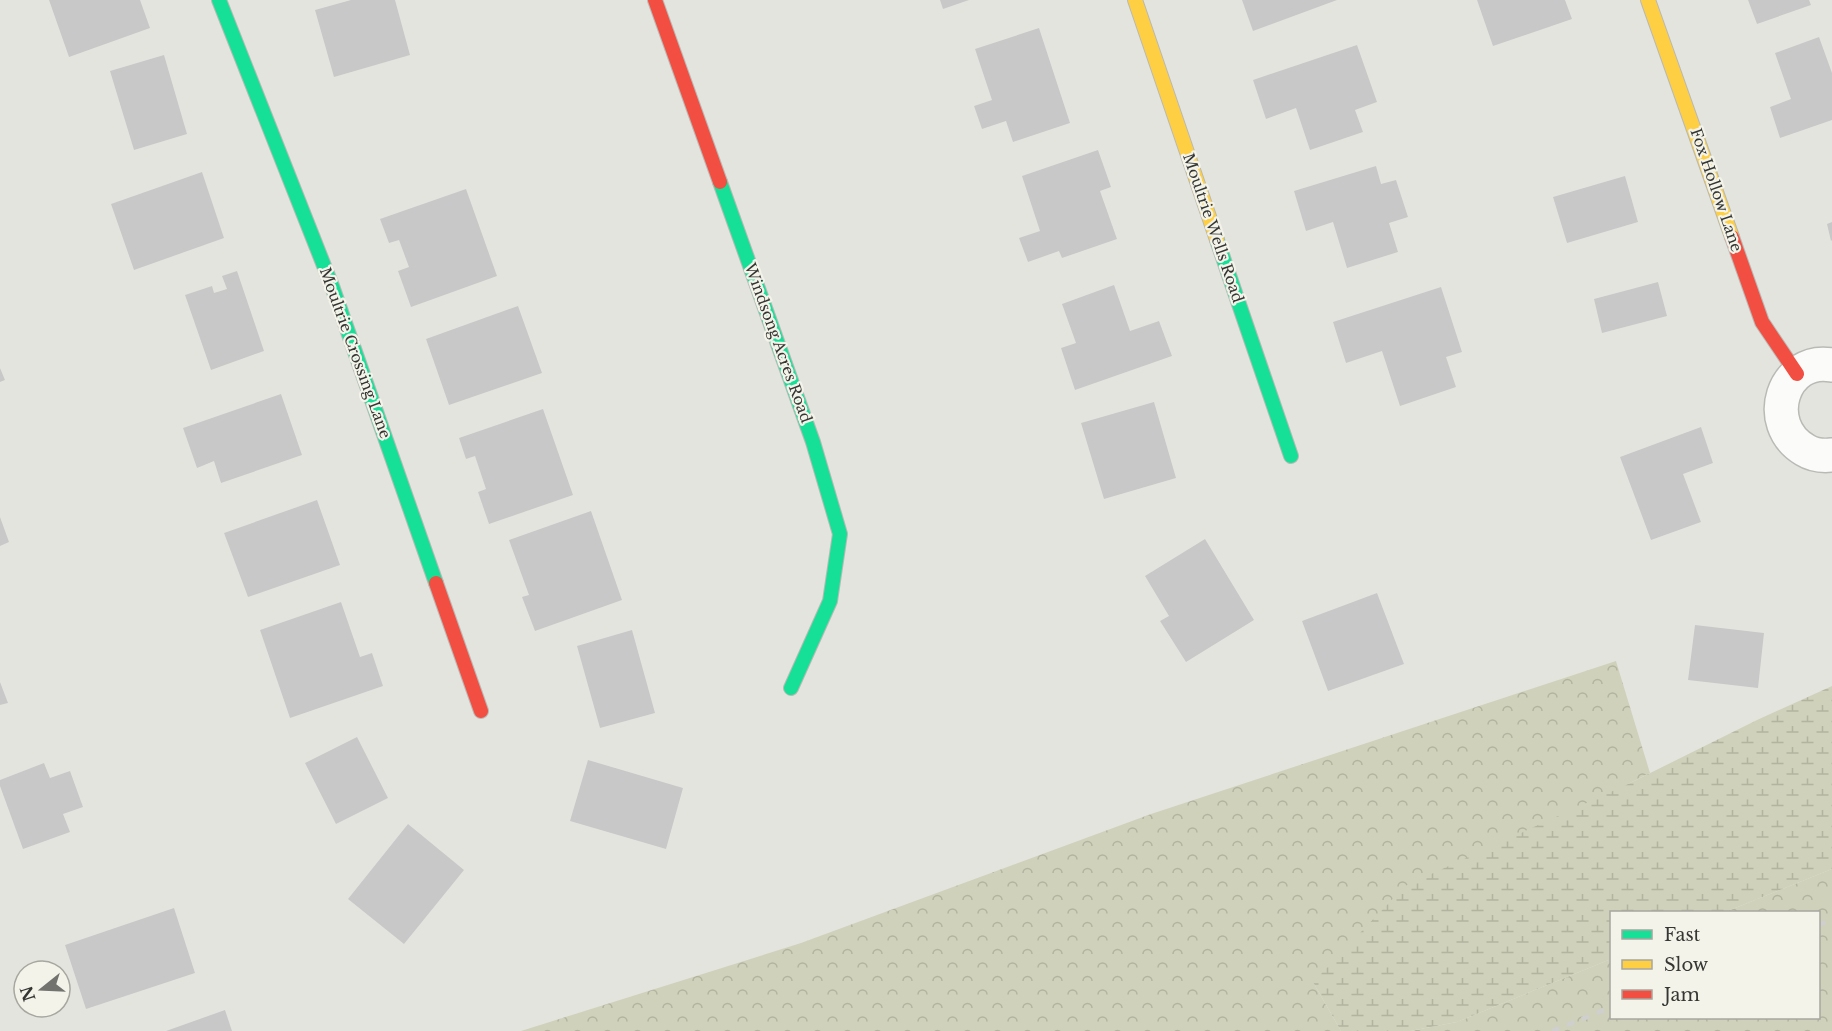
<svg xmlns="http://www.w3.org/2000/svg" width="1832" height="1031" viewBox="0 0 1832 1031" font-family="'Libre Baskerville',serif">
	<defs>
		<pattern id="forest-crowns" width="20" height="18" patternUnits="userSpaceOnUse" patternTransform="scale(1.5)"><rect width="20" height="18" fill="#d0d1ba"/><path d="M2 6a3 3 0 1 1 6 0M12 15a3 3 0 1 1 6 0" fill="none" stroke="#b3b4a0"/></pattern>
		<pattern id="wetland-marsh" width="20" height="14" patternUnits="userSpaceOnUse" patternTransform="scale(1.5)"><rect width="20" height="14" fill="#d0d1ba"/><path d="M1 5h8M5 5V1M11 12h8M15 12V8" fill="none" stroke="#b3b4a0"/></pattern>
	</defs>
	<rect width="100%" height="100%" fill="#e4e4df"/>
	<path fill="url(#forest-crowns)" d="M1616,661L1650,773L1626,785L1313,982L1341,1031H521L801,943L1151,814Z
		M1832,869V1031H1410L1457,1022L1611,959L1612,1018H1818V912H1725Z"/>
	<path fill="url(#wetland-marsh)" d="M1832,686V869L1725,912H1612L1611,959L1457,1022L1410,1031H1341L1313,982L1405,886L1626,785L1757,720Z"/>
	<path fill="#c8c8c8" d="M49,0H140L150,28L69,57Z
		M351,0H395L410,55L334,77L315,10Z
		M940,0H969L943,9Z
		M1242,0H1337L1253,31Z
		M1477,0H1565L1572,19L1493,46Z
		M1748,0H1809L1811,5L1757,24Z
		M1039,28L1070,123L1013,142L1006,121L982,129L974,106L992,100L975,49Z
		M1819,37L1832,73V120L1780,138L1770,107L1791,99L1775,53Z
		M1357,45L1377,102L1355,110L1363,132L1310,150L1296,108L1266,119L1253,80Z
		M164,55L187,134L134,150L110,71Z
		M1098,150L1111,187L1100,191L1117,239L1062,258L1059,251L1028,262L1019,238L1040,231L1022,176Z
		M1376,166L1381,184L1396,180L1408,217L1389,223L1398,252L1347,268L1333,222L1306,231L1294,191Z
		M202,172L224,238L134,270L111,204Z
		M1625,176L1638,222L1567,243L1553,197Z
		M466,189L497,276L411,307L398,271L409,267L399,240L389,243L380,219Z
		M1832,222V240L1831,241L1827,224Z
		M237,271L264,351L211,370L185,295L212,286L214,293L227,289L222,276Z
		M1658,282L1667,316L1602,333L1594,299Z
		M1114,285L1130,331L1159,321L1172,356L1075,390L1061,348L1076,343L1062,304Z
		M1441,287L1462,352L1446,357L1456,387L1400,406L1382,351L1346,363L1333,322Z
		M518,306L542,373L449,405L426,339Z
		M0,368L5,380L0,382Z
		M281,394L302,455L221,483L214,461L197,468L183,428Z
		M1154,402L1176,478L1104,499L1081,423Z
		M543,409L573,495L489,524L478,492L486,489L475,456L466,459L459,438Z
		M1701,427L1713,463L1683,474L1701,522L1651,540L1620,457Z
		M317,500L340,565L248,597L224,533Z
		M591,511L622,600L535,631L522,597L529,595L509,540Z
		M0,517L9,542L0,546Z
		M1205,539L1254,620L1186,662L1160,621L1169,616L1145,576Z
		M1377,593L1404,664L1328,691L1302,621Z
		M341,602L360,657L372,653L383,686L290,718L260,630Z
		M1695,625L1764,633L1758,688L1688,680Z
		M632,630L655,713L600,728L577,646Z
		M0,682L8,703L0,705Z
		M357,737L388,798L336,824L305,763Z
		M588,760L683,788L666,849L570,821Z
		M44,763L50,778L70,771L83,807L63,814L70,832L23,849L0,786V780Z
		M408,824L464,870L404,944L348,899Z
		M174,908L195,973L86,1009L65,945Z
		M225,1010L232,1031H166Z"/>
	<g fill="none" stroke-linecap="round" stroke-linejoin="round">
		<g stroke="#b9b9b5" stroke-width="36">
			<path id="street" d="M1832,365C1783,356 1761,424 1805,450C1813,455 1823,456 1832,455"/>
		</g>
		<g stroke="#b9b9b5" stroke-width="16">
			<path id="fast" d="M219,0L332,286L436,583
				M720,182L813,442L840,534L830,601L791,688
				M1217,240L1291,456"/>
		</g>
		<g stroke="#b9b9b5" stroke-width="16">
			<path id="slow" d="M1135,0L1217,240
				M1648,0L1732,237"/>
		</g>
		<g stroke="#b9b9b5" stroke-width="16">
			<path id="jam" d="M655,0L720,182
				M1732,237L1762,322L1797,374
				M436,583L481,711"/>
		</g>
		<use href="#street" stroke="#fbfbfa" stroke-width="33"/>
		<use href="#fast" stroke="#16e098" stroke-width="14"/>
		<use href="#slow" stroke="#ffcf43" stroke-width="14"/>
		<use href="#jam" stroke="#f24e42" stroke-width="14"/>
		<path stroke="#cfcfcd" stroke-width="4.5" stroke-dasharray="8 8" stroke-linecap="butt" d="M1818,925L1832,920
			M1552,1031L1612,1007"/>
	</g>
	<g text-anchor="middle" stroke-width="4.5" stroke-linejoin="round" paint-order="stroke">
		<g font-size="15" fill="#353632" stroke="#f3f3ea">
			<text transform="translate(1716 190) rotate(71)" y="5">Fox Hollow Lane</text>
			<text transform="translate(1213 228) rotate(71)" y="5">Moultrie Wells Road</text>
			<text transform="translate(778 343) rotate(70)" y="5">Windsong Acres Road</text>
			<text transform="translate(355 353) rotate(70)" y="5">Moultrie Crossing Lane</text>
		</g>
	</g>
	<rect x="1610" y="911" width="210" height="108" fill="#f3f3ea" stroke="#a7a7a0" stroke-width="1.5"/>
	<rect x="1622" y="930" width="30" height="9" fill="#16e098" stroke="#a7a7a0" stroke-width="1.5"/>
	<text x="1664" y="941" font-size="18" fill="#353632">Fast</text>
	<rect x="1622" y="960" width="30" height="9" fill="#ffcf43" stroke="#a7a7a0" stroke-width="1.5"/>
	<text x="1664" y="971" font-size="18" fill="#353632">Slow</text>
	<rect x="1622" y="990" width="30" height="9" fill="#f24e42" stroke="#a7a7a0" stroke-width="1.5"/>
	<text x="1664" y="1001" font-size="18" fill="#353632">Jam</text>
	<g transform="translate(42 989) rotate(252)"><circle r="28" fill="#f3f3ea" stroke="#a7a7a0" stroke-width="1.5"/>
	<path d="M0-4.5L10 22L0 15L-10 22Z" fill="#72736f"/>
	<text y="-9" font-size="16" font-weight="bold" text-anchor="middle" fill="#353632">N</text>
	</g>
</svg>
